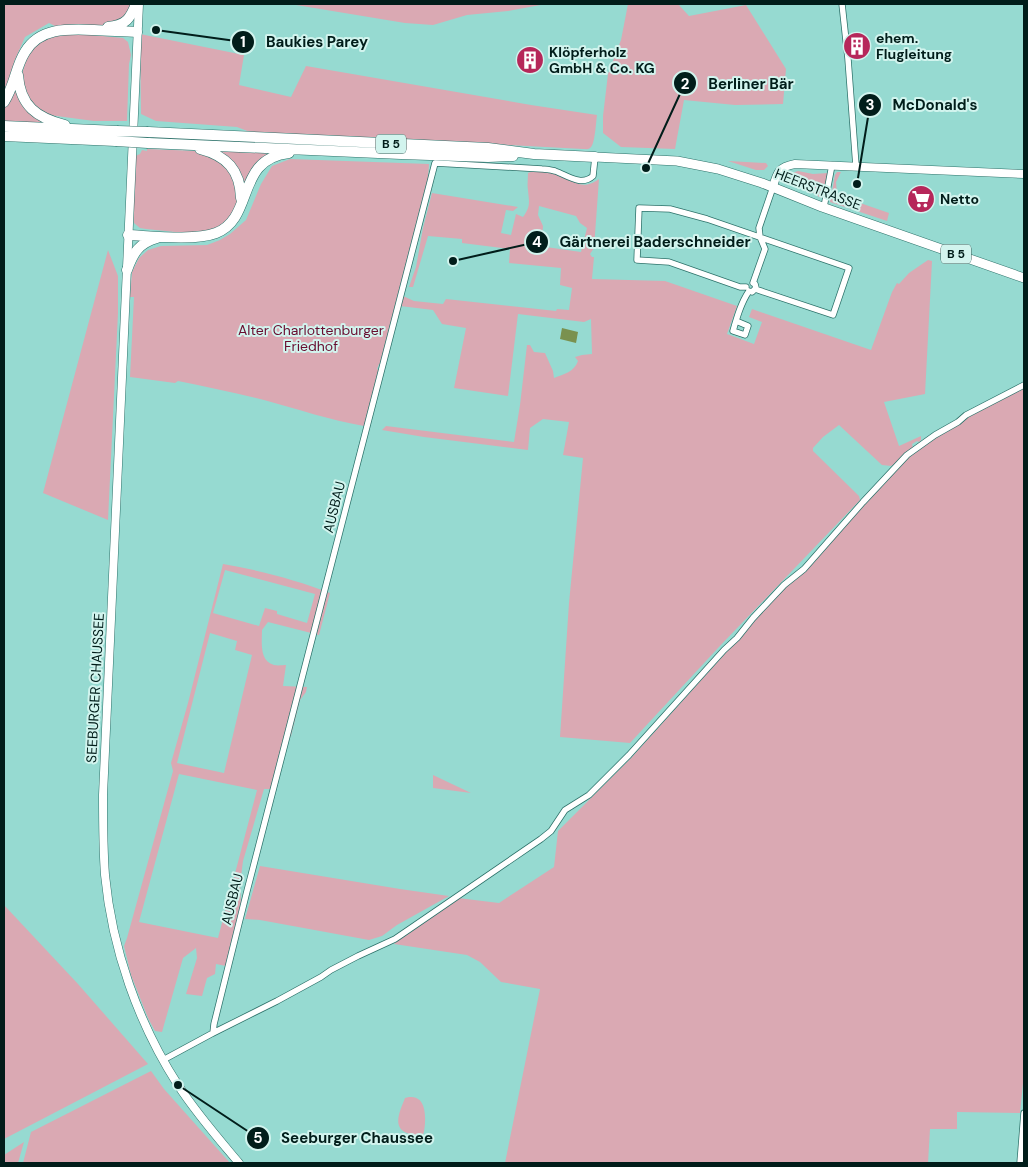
<svg xmlns="http://www.w3.org/2000/svg" width="1028" height="1167" viewBox="0 0 1028 1167" font-family="'DM Sans',sans-serif">
	<rect width="100%" height="100%" fill="#96dad1"/>
	<path fill="#daa9b3" fill-rule="evenodd" d="M4,4H132L129,14L113,25L57,27L49,23L25,37L14,62V66L4,96Z
		M290,4H546L508,11L467,15L433,25L405,23Z
		M628,4H678L689,16L746,5L786,69L783,104L735,105L684,100L675,149L621,147L603,133V116L608,74L621,40Z
		M71,33L123,38L128,42L131,55L129,64L127,121H94L49,115L37,108L26,97L21,77L25,64V61L31,49L47,37Z
		M140,34L244,55L239,85L291,97L306,66L531,105L597,115C596,122 595,143 591,147C589,150 586,149 583,149L360,137L250,132L237,127L156,121L141,114Z
		M17,88L48,123L4,121V108C10,102 11,94 17,88Z
		M147,149L198,151L211,155L230,168L238,201L235,210L223,225L204,233H185L146,229L140,228L134,223L133,216L135,156L140,154L142,150L147,151Z
		M221,151L276,154L244,192L219,153Z
		M290,159L429,164L428,179L380,364H379L377,369L379,370L364,426C330,420 297,409 264,400C236,393 207,387 178,381L175,383L130,377L134,297H130L132,272L139,258L148,250L161,246L207,245L220,240L230,234L246,220L261,184L272,166Z
		M728,161L766,163L768,166L764,170H756Z
		M536,170C545,171 553,173 561,176C577,183 583,190 599,179L594,248L590,254L592,257H594L592,279L665,281L737,306L727,334L754,344L762,322L749,317L752,309L871,350L892,292L897,283L899,284L909,273L928,260L932,261L925,394L884,402L899,446L921,436V440L919,442L917,441L912,444L913,448L896,463L891,466L882,465L839,425L823,437L813,448V451L859,496L860,500L718,648L630,743L560,737L569,603L583,458L563,455L569,422L543,419L530,428L528,450L424,437L382,430L386,426L514,442L520,405L527,345H530L534,352L545,353L553,371L554,378C564,374 574,372 578,361L575,357L582,355L592,354L591,319L584,322L518,314L508,396L454,388L466,328L442,324L433,310L400,306L403,296L414,301L443,304L446,299L556,311L557,309L569,310L572,288L560,285L561,268L509,263L510,249L462,243V239L428,236L413,287H409L416,267L423,228L432,193L518,207L513,211L506,210L501,233L511,235L516,214L523,217C531,206 529,202 528,190C527,185 528,179 528,173ZM539,206L576,216L580,223L587,228L581,252L546,247H541L543,226L538,215Z
		M798,171L813,174L828,173L824,198L819,197L812,192L787,181C790,175 792,173 798,171Z
		M837,172H841L836,182L837,195L889,213L887,221L830,202V198H831L835,175Z
		M108,250L118,276V313L108,520L43,493Z
		M1024,386V1073L1020,1113L957,1112V1129H930L928,1163H505L540,989L501,982L480,962L467,955L394,944L401,937L458,898L499,903L554,867L558,831L632,757L738,639L755,618L846,524L910,455L974,412Z
		M223,564C258,570 297,580 330,593L319,635L268,622L262,630C262,642 259,661 274,665C278,666 283,665 286,665L283,686L307,687L306,692L300,700L291,736L284,740L271,789H264L243,861L240,884L241,905L226,966L216,964L215,974L207,978L202,996L186,994L197,958L196,948L183,958L162,1032L155,1031L148,1018L131,975L124,946L127,938L173,771L171,763L188,703ZM225,570L315,594L307,623L277,614V611L265,608L259,626L213,613ZM210,633L237,641L235,650L252,655L224,773L177,763ZM179,774L257,790L218,938L139,922Z
		M433,775L471,793L433,788Z
		M260,866L400,889L449,896L397,925L382,936L369,940L260,920L245,919Z
		M4,905L78,984L148,1064L4,1139Z
		M151,1071L164,1089L230,1163H23L31,1132Z
		M409,1097C412,1097 415,1097 418,1099C427,1104 426,1126 423,1135C418,1136 412,1136 407,1133C391,1127 401,1109 405,1098Z
		M24,1142L18,1163H4V1155Z"/>
	<path fill="#7a914f" d="M562,328L578,332L576,343L560,339Z"/>
	<g fill="none" stroke-linecap="round" stroke-linejoin="round">
		<g stroke="#2d726a" stroke-width="7">
			<path id="street" d="M842,4L848,59L856,166
				M824,207L832,165
				M746,287H740L669,262L637,260L639,208L670,209L707,219L849,268L833,315L755,289
				M736,321L748,326L745,335L733,331C737,317 741,303 749,291L752,292L756,288L755,284L753,283L765,249L760,237L759,228L773,187
				M213,1033L277,1001L321,977L331,970L358,956L395,939L541,839L551,831L565,810L589,795L629,755L724,650L737,638L753,618L784,585L804,569L863,502L907,455L935,435L958,422L966,415L1024,385
				M163,1060L213,1033L214,1024L247,891L435,163L542,169C547,169 551,170 555,171C567,175 581,187 593,176L595,157
				M1020,1163L1024,1113"/>
		</g>
		<g stroke="#2d726a" stroke-width="9">
			<path id="secondary" d="M139,4L103,795C103,822 103,848 105,875C112,949 138,1023 178,1085C196,1113 218,1138 239,1163
				M773,187C777,172 779,167 795,164L1024,174"/>
		</g>
		<g stroke="#2d726a" stroke-width="10">
			<path id="primary" d="M595,157L677,161L718,169L762,183L822,207L1024,278"/>
		</g>
		<g stroke="#2d726a" stroke-width="11">
			<path id="highway" d="M108,27C126,25 130,19 136,4
				M18,75C20,106 37,118 65,125
				M4,102C15,85 15,68 25,52C40,27 69,29 94,30C108,31 123,31 137,32
				M4,126L117,131
				M148,132L488,148L534,154L595,157
				M4,136L116,141
				M148,143L401,154L488,157L513,156
				M200,149C227,156 240,170 241,198
				M128,235C151,236 195,241 216,233C255,218 235,159 289,153
				M127,270C133,253 139,243 157,238"/>
		</g>
		<use href="#street" stroke="#fff" stroke-width="5.5"/>
		<use href="#secondary" stroke="#fff" stroke-width="8"/>
		<use href="#primary" stroke="#fff" stroke-width="9"/>
		<use href="#highway" stroke="#fff" stroke-width="10"/>
		<g stroke="#2d726a" stroke-width="11" stroke-linecap="butt">
			<path id="highway-bridge" d="M117,131L148,132
				M116,141L148,143"/>
		</g>
		<use href="#highway-bridge" stroke="#fff" stroke-width="10"/>
	</g>
	<defs>
		<g id="building-disc" transform="scale(1.4375)"><circle r="9.5" fill="#b6275a" stroke="#d2f4ee"/><path d="M-4-6H4V6H1V3H-1V6H-4ZM-2.5-4.3h1.7v1.8h-1.7ZM.8-4.3h1.7v1.8H.8ZM-2.5-1h1.7V.8h-1.7ZM.8-1h1.7V.8H.8Z" fill="#fff"/></g>
		<g id="supermarket-disc" transform="scale(1.4375)"><circle r="9.5" fill="#b6275a" stroke="#d2f4ee"/><path d="M-6-5.5h2.5l.6 2H6L4.5 2H-2.5L-4.4-4H-6ZM-1.5 3.2a1.3 1.3 0 1 0 .1 0ZM3 3.2a1.3 1.3 0 1 0 .1 0Z" fill="#fff"/></g>
	</defs>
	<g fill-rule="evenodd">
		<use href="#building-disc" x="857" y="46"/>
		<use href="#building-disc" x="530" y="60"/>
		<use href="#supermarket-disc" x="921" y="199"/>
	</g>
	<g text-anchor="middle" stroke-width="4" stroke-linejoin="round" paint-order="stroke">
		<g fill="#d2f4ee" stroke="#405e5a" stroke-width="1">
			<rect x="376" y="134.5" width="30" height="19" rx="4"/>
			<rect x="941" y="244.5" width="30" height="19" rx="4"/>
		</g>
		<g font-size="12" font-weight="bold" fill="#011d1a">
			<text x="391" y="148">B 5</text>
			<text x="956" y="258">B 5</text>
		</g>
		<g font-size="14" font-weight="bold" fill="#011d1a" stroke="#d2f4ee" text-anchor="start">
			<text x="876" y="43">ehem.<tspan x="876" dy="16">Flugleitung</tspan></text>
			<text x="549" y="57">Klöpferholz<tspan x="549" dy="16">GmbH &amp; Co. KG</tspan></text>
			<text x="940" y="204">Netto</text>
		</g>
		<g font-size="14" fill="#011d1a" stroke="#d2f4ee">
			<text transform="translate(818 189) rotate(21)" y="5">HEERSTRASSE</text>
			<text transform="translate(334 507) rotate(-76)" y="5">AUSBAU</text>
			<text transform="translate(95 688) rotate(-87)" y="5">SEEBURGER CHAUSSEE</text>
			<text transform="translate(232 899) rotate(-76)" y="5">AUSBAU</text>
		</g>
		<g font-size="14" fill="#680c2f" stroke="#d2f4ee">
			<text x="311" y="335">Alter Charlottenburger<tspan x="311" dy="16">Friedhof</tspan></text>
		</g>
	</g>
	<path fill="none" stroke="#011d1a" stroke-width="2" d="M156 30L243 42M646 168L685 83M857 184L870 105M453 261L537 242M178 1085L258 1138"/>
	<g fill="#011d1a" stroke="#d2f4ee" stroke-width="2">
		<circle cx="156" cy="30" r="5"/>
		<circle cx="646" cy="168" r="5"/>
		<circle cx="857" cy="184" r="5"/>
		<circle cx="453" cy="261" r="5"/>
		<circle cx="178" cy="1085" r="5"/>
		<circle cx="243" cy="42" r="12"/>
		<circle cx="685" cy="83" r="12"/>
		<circle cx="870" cy="105" r="12"/>
		<circle cx="537" cy="242" r="12"/>
		<circle cx="258" cy="1138" r="12"/>
	</g>
	<g font-size="15" text-anchor="middle" font-weight="bold" fill="#fff">
		<text x="243" y="47">1</text>
		<text x="685" y="89">2</text>
		<text x="870" y="110">3</text>
		<text x="537" y="247">4</text>
		<text x="258" y="1143">5</text>
	</g>
	<g font-size="15" text-anchor="middle" font-weight="bold" fill="#011d1a" stroke="#d2f4ee" stroke-width="4" stroke-linejoin="round" paint-order="stroke">
		<text x="317" y="47">Baukies Parey</text>
		<text x="751" y="89">Berliner Bär</text>
		<text x="935" y="110">McDonald's</text>
		<text x="655" y="247">Gärtnerei Baderschneider</text>
		<text x="357" y="1143">Seeburger Chaussee</text>
	</g>
	<rect width="1028" height="1167" fill="none" stroke="#011d1a" stroke-width="10"/>
</svg>
